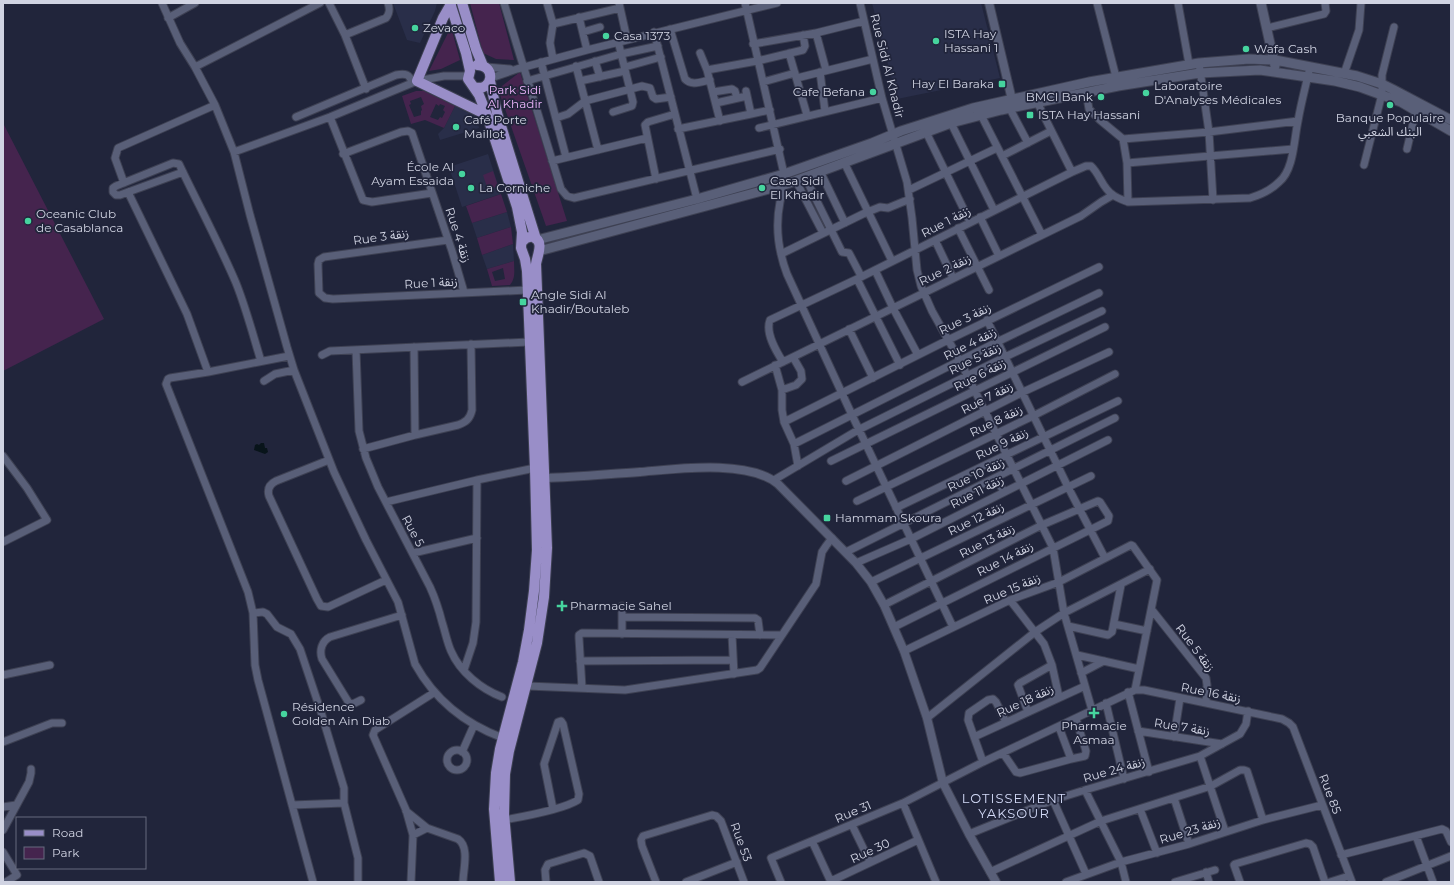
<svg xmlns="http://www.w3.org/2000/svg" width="1454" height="885" viewBox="0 0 1454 885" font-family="Montserrat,'Noto Sans Arabic',sans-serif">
	<rect width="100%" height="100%" fill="#21253b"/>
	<path fill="#292e49" d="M393,3H437L435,11L420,43L407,40Z
		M872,3H981L1000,78L897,99Z
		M455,106L476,117L479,128L440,140L438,134L444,128Z
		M488,154L501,194L462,207L449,167Z
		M507,212L511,227L477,238L472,223Z
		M513,244L514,261L487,269L482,255Z"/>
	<path fill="#45244e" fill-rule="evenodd" d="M470,3H499L514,60L496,59L483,53Z
		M451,27L460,60L441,69L429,71Z
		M520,72L567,221L546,226L498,89Z
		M416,91H424L455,106L444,128L425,120L411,124L402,96ZM421,97L424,104L421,106L422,110L421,111V115L414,117L409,105L411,104L410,101ZM436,104L439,106L440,104L445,106L443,110L445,112L442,118L440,117L438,120L430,117Z
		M3,123L104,319L3,371Z
		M493,171L498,186L488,190L483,175Z
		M501,194L507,212L472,223L466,206Z
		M511,227L513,244L482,255L477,238Z
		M514,261C514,270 516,278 510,285L492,286L487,269ZM503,268L505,279L495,281L492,272Z"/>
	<path fill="#08141a" d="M261,443H264L265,448H267L268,452L265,454L254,450L255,445L257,444L259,445Z"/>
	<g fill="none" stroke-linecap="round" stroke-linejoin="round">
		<g stroke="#3e4153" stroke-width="9">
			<path id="minor" d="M162,3L180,43L195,67L320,3
				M329,3L345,35L366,89
				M504,3L561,189L567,196L574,198L780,149
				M547,3L553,24L550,43L553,59
				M619,3L627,39
				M745,3L784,174C784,184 782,193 780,202C775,227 778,250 787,274L852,415L953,627
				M860,3L882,98L907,182L912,218L917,270L921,286L932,311L960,361L1053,548L1064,613L1092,710
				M1097,3L1116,77
				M1178,3L1189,64
				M579,17L587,50
				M168,18L195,3
				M553,24L620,8
				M1267,28L1324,14L1326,11L1325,3
				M670,29L685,79C692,86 700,82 710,80
				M583,32L600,27
				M654,32L697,199
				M816,33L826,70
				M345,35L386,18C390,13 390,9 388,3
				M753,44L816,33L864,21
				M700,53L707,70L720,121
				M789,53L807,115
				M595,61L600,77
				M541,62L566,157
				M1199,63L1209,132L1213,200
				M576,66L598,150
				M195,67L215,105L234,152L250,215L287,347L294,370L334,472L366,540L398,602L415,664C435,700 465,724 503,738
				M486,67L510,69
				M625,67L661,57
				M707,70L757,61L803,50L805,46L803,35
				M820,72L825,111
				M1344,74L1359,30L1361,3
				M491,78L517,69L587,50L777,3
				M797,78L873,59
				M527,81L621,54L658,46
				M580,81L625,71
				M763,82L795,73
				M746,91L751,114L770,110
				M713,92L732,89L735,91L737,98
				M1086,92L1089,109L1100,120L1123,139L1127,163L1128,202L1250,198C1260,195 1271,190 1279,182C1294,170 1294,139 1298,121C1301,103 1306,85 1310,67
				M1037,102L1072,172
				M716,103L747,96
				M1009,107L1028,143
				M613,112L632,106L633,102L618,41
				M981,115L1042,235
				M296,117L396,75C405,73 410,74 412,83
				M330,117L363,200L372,202L432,193
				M556,118L568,114L585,101L642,86L650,88L653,97L656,99L671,97
				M951,123L994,210
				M759,128L882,98
				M678,129L751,114
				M926,132L970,222
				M1123,139L1209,132L1298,121
				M1407,149L1416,110
				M234,152L330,117L417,81L444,76H468
				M343,154L401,132L408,131L412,133L452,251L464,292
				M1002,156L1051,131
				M552,161L647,138
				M844,162L892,261
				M1127,163L1293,149
				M1364,165L1382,94V75L1394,27
				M820,171L845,223
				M183,172L120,195H116L113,192V188L116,186L173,163L179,164C198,204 219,243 236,283C246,308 253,335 261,361
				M805,177L842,252L849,253L861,276
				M656,179L645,125L648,122L675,114
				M796,181L823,233
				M124,183L115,158L118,148L215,105
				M909,190L997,148
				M128,192L187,314L208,372
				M980,217L999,256
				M958,228L989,290
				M448,240L324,257L319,260L318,264L319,293L325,298L333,299L527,290
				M935,240L953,278
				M781,254L865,213L880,207L888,208L910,199
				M875,270L893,308L918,355
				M857,279L900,365
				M987,320L1068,487L1105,558
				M849,329L873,378
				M414,347L415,435
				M356,350L359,431L366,458L378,487L430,587C435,598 439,610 442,622C445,631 447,642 451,651C460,672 481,689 502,697
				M322,355L330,351L529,342
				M289,356L208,372L170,378L168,379L166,384L248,592L253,613L255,665L258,680L313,882
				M783,362C776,351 765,333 770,320L857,279L1072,172L1086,166H1091C1100,174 1102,188 1113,195C1117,198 1123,200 1128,202
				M775,365L782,390V410L784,422L794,444L798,466
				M264,381L275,374L294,370
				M742,382L1081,216L1101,202L1113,195
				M782,390L796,385L802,379L801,371L793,357
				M784,422L948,340L1099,267
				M794,444L997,342L1099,293
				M363,449L415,435L458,425C466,422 470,419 472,410L471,344
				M3,456L27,488L47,520L3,542
				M329,460L276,481C270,484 267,489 269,496L317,599L321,606L328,607L386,580
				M831,461L1105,327
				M996,478L1004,492
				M774,480L858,430L1005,357L1102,311
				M846,481L1023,392L1109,352
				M857,501L1033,416L1115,374
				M386,502L477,480L535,468
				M896,508L1118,401
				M846,552L1115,418
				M413,553L477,538
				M856,563L911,539L1108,440
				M871,582L1091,476
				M1010,600L1044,644L1052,665L1059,697
				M884,605L1042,525L1098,501L1100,502L1109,516L1108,521L894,627
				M622,606V634
				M1152,610L1206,678L1207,685L1206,703
				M253,613L263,612L267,614L277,627L291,634L300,649L321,712L344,788V803L358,858V882
				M622,617L755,618L758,620L760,635
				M1114,624L1147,631
				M1068,626L1108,635L1112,632L1121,585
				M732,635L734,674
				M904,651L1010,600L1059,582L1131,545L1133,546L1157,580L1135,690
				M1077,655L1139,669
				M580,661L733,660
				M464,670L473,643L476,622L477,480
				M1081,673L1104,661
				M3,675L50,665
				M527,686L625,690L757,670L760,668L816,584L822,552L826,546L832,538
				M582,688L579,638V635L582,633L782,635
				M1128,692L1149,772
				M361,700L353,704L349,703L322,659C319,650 322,641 330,637L402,615
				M1106,703L1124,779
				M1028,712L1018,685L1020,683L1052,665
				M927,718L1035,632L1064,613L1150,569
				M1059,727L1071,759L1085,756L1086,751L1076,719
				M1138,731L1222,744
				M974,737L1085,686
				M1174,737L1180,698
				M3,742L52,723H62
				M447 760a10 10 0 1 1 20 0a10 10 0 1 1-20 0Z
				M462,752L474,725
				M1003,753L1016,772L1020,773L1071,759
				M1200,756L1225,831
				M983,762L968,720L969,713L988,700L993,699L996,702L1006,722
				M1085,790L1121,862L1126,882
				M1174,798L1189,844
				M1053,800L1086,874
				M903,803L936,882
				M292,805L344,803
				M3,807L16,805
				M1140,809L1157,853
				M406,811L427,828L458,839C470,847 463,870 463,882
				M504,820C521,817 564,809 578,800L579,794L563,724L561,721L558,722L544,764L553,809
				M852,825L870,862
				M3,830L29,782L31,773V769
				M969,834L1053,800L1085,790L1200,756L1240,734L1246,724L1248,711
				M413,835L427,828
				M1416,836L1433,882
				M812,841L831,882
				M3,852L17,875L6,882
				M1341,855L1442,829L1446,831L1451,842
				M990,872L1101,821L1211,786L1240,770H1244L1247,771L1263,820
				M1206,872L1209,882
				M831,881L918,840
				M411,882L413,835L406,810L373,735L375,730L435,692
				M546,882L545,870L548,864L584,853L590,856L599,882
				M656,882L642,846L641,840L643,836L712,815L716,816L721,821L744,882
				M686,882L737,862
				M781,882L771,858L903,803L983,762L1135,690H1144L1282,719L1289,723L1293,727L1352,882
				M1066,882L1121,862L1189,844L1263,820L1322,805
				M1175,882L1215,870
				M1240,882L1234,865L1235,864L1306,843L1310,844L1313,847L1325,882
				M1330,882L1349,876
				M1386,882L1451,856"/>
		</g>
		<g stroke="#3e4153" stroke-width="10">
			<path id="tertiary" d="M989,3L1013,104
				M545,478C577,477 608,474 640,472C676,469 748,459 778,484L856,563L871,582L884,605L904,651L927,718L943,783L969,834L996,882"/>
		</g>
		<g stroke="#3e4153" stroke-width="11">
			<path id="secondary" d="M1261,3L1275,66
				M537,240L697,199L784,174L872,143L901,131L973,108L1089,82L1199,63L1249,59L1275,60L1357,76L1382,84L1394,90L1451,120
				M539,251L784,185L951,123L1001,110L1118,86L1200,73L1260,70L1335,81L1360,87L1401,102L1451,131"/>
		</g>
		<g stroke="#3e4153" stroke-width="12">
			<path id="primary" d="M450,3L466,53L470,71L468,79L479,95L487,115L517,207L522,232L521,248L525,259L527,271L535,468L537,550L534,591L529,630L523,662L500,749L496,773L494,809L500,882
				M462,3L476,49L483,66
				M451,4L443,18L417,81L487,115
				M490,81L497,113L536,239
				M474,87C493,93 497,65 477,65
				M510,882L504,814L505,774L509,751L537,643L544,597L547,548L536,264C537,256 545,241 533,237C528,236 525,238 522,242"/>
		</g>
		<use href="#minor" stroke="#595f78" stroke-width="7"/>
		<use href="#tertiary" stroke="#595f78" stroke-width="8"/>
		<use href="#secondary" stroke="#595f78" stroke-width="9"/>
		<use href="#primary" stroke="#998ec8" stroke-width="10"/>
	</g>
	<g fill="#46d49e" stroke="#21253b" stroke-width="1.5">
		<circle cx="415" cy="28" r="4"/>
		<circle cx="606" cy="36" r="4"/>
		<circle cx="936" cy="41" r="4"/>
		<circle cx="1246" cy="49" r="4"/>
		<rect x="998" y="80" width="8" height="8" rx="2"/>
		<circle cx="873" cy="92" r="4"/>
		<circle cx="1146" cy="93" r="4"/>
		<circle cx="1101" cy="97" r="4"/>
		<circle cx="1390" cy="105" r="4"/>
		<rect x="1026" y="111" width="8" height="8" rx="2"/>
		<circle cx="456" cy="127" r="4"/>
		<circle cx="462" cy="174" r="4"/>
		<circle cx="471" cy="188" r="4"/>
		<circle cx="762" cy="188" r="4"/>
		<circle cx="28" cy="221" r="4"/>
		<rect x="519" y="298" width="8" height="8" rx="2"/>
		<rect x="823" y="514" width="8" height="8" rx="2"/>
		<path d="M560 600h4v4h4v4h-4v4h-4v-4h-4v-4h4z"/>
		<path d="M1092 707h4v4h4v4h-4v4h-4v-4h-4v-4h4z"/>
		<circle cx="284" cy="714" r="4"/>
	</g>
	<g text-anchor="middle" stroke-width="3.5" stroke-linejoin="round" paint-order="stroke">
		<g font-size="12" fill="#d0d3e2" stroke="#21253b" text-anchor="start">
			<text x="423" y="32">Zevaco</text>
			<text x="944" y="38">ISTA Hay<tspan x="944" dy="14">Hassani 1</tspan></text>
			<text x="614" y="40">Casa 1373</text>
			<text x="1254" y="53">Wafa Cash</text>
			<text x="994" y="88" text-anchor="end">Hay El Baraka</text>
			<text x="1154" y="90">Laboratoire<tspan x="1154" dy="14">D'Analyses Médicales</tspan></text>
			<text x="865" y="96" text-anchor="end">Cafe Befana</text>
			<text x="1093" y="101" text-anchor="end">BMCI Bank</text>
			<text x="1038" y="119">ISTA Hay Hassani</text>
			<text x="1390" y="122" text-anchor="middle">Banque Populaire<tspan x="1390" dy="14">البنك الشعبي</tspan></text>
			<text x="464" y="124">Café Porte<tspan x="464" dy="14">Maillot</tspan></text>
			<text x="454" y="171" text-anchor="end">École Al<tspan x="454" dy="14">Ayam Essaida</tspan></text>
			<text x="770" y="185">Casa Sidi<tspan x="770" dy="14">El Khadir</tspan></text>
			<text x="479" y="192">La Corniche</text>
			<text x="36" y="218">Oceanic Club<tspan x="36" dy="14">de Casablanca</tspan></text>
			<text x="531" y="299">Angle Sidi Al<tspan x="531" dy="14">Khadir/Boutaleb</tspan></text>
			<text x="835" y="522">Hammam Skoura</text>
			<text x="570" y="610">Pharmacie Sahel</text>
			<text x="292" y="711">Résidence<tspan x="292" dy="14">Golden Ain Diab</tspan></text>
			<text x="1094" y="730" text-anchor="middle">Pharmacie<tspan x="1094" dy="14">Asmaa</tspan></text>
		</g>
		<g font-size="12" fill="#d0d3e2" stroke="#21253b">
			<text transform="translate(887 66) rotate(76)" y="4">Rue Sidi Al Khadir</text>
			<text transform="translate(946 222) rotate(-27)" y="4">Rue 1 زنقة</text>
			<text transform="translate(458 235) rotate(72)" y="4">Rue 4 زنقة</text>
			<text transform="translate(381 237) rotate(-8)" y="4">Rue 3 زنقة</text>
			<text transform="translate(945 270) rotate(-26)" y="4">Rue 2 زنقة</text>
			<text transform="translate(431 283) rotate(-3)" y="4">Rue 1 زنقة</text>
			<text transform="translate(965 319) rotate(-26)" y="4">Rue 3 زنقة</text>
			<text transform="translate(970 344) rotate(-27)" y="4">Rue 4 زنقة</text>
			<text transform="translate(975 359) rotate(-26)" y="4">Rue 5 زنقة</text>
			<text transform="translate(980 375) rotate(-27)" y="4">Rue 6 زنقة</text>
			<text transform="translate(987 398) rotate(-27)" y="4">Rue 7 زنقة</text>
			<text transform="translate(996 421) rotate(-26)" y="4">Rue 8 زنقة</text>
			<text transform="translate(1002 444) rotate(-26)" y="4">Rue 9 زنقة</text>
			<text transform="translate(976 475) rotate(-26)" y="4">Rue 10 زنقة</text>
			<text transform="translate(977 492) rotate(-27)" y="4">Rue 11 زنقة</text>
			<text transform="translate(976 519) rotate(-26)" y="4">Rue 12 زنقة</text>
			<text transform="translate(413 531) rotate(62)" y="4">Rue 5</text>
			<text transform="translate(987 541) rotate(-27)" y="4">Rue 13 زنقة</text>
			<text transform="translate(1005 559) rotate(-27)" y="4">Rue 14 زنقة</text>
			<text transform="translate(1012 589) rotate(-23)" y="4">Rue 15 زنقة</text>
			<text transform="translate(1195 648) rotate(53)" y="4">Rue 5 زنقة</text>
			<text transform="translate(1211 693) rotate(11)" y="4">Rue 16 زنقة</text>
			<text transform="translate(1025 701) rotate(-25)" y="4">Rue 18 زنقة</text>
			<text transform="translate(1182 727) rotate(9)" y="4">Rue 7 زنقة</text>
			<text transform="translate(1114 770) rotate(-16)" y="4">Rue 24 زنقة</text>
			<text transform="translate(1330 794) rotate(69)" y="4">Rue 85</text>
			<text transform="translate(853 812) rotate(-23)" y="4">Rue 31</text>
			<text transform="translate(1190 831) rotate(-17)" y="4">Rue 23 زنقة</text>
			<text transform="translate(741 842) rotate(70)" y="4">Rue 53</text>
			<text transform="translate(870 851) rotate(-25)" y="4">Rue 30</text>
		</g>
		<g font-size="12" fill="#ecb5fb" stroke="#21253b">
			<text x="515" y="94">Park Sidi<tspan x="515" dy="14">Al Khadir</tspan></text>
		</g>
		<g font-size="13" letter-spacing="1" fill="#d2d9f6" stroke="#21253b">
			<text x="1014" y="803">LOTISSEMENT<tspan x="1014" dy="15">YAKSOUR</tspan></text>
		</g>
	</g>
	<rect width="1454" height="885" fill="none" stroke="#d0d3e2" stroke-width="8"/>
	<rect x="16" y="817" width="130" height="52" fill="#21253b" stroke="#676b7e"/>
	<rect x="24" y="830" width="20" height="6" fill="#998ec8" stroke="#676b7e"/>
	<text x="52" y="837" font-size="12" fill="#d0d3e2">Road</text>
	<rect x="24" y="847" width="20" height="12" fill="#45244e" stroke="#676b7e"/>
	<text x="52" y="857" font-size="12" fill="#d0d3e2">Park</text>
</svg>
